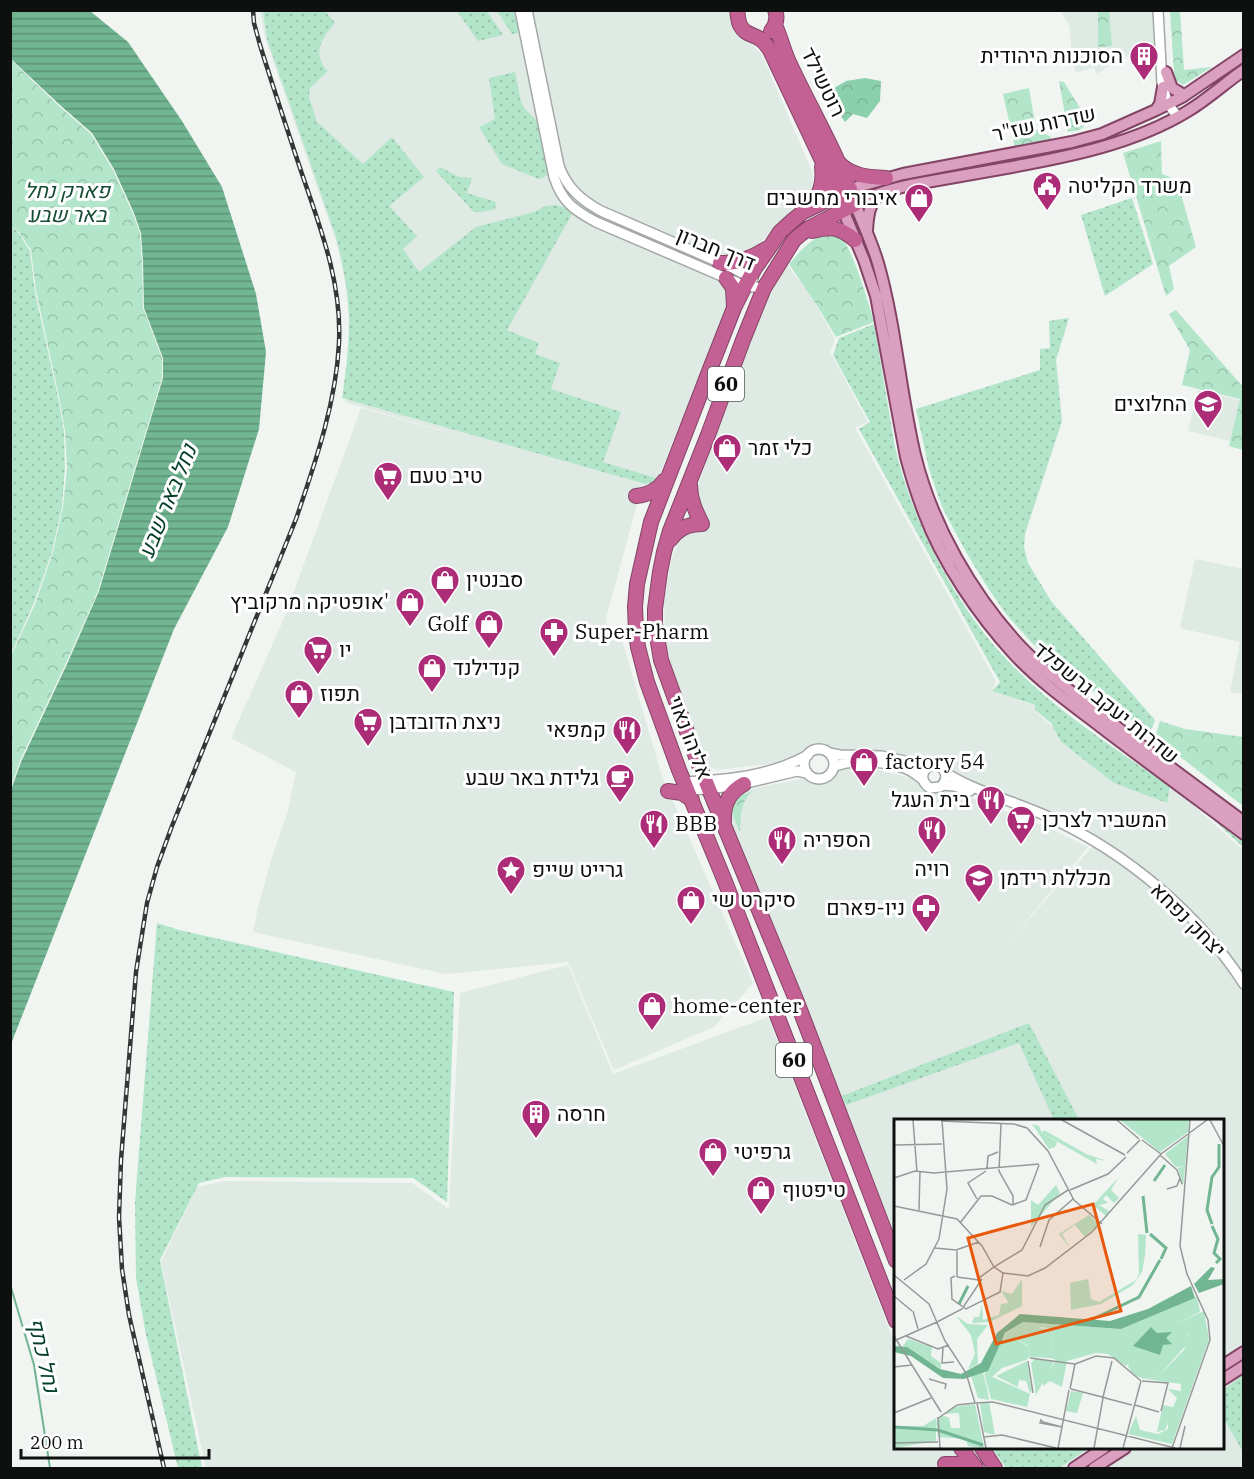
<svg xmlns="http://www.w3.org/2000/svg" width="1254" height="1479" viewBox="0 0 1254 1479" font-family="'IBM Plex Serif',Heebo,serif">
	<defs>
		<pattern id="grass-dots" width="8" height="8" patternUnits="userSpaceOnUse" patternTransform="scale(1.5)"><rect width="8" height="8" fill="#b3e5ca"/><path d="M2 2h.1M6 6h.1" fill="none" stroke="#99c3ac" stroke-width="1.8" stroke-linecap="round"/></pattern>
		<pattern id="forest-crowns" width="20" height="18" patternUnits="userSpaceOnUse" patternTransform="scale(1.5)"><rect width="20" height="18" fill="#8bd0ac"/><path d="M2 6a3 3 0 1 1 6 0M12 15a3 3 0 1 1 6 0" fill="none" stroke="#77b293"/></pattern>
		<pattern id="park-crowns" width="20" height="18" patternUnits="userSpaceOnUse" patternTransform="scale(1.5)"><rect width="20" height="18" fill="#b3e5ca"/><path d="M2 6a3 3 0 1 1 6 0M12 15a3 3 0 1 1 6 0" fill="none" stroke="#99c3ac"/></pattern>
		<pattern id="water-rules" width="6" height="5" patternUnits="userSpaceOnUse" patternTransform="scale(1.5)"><rect width="6" height="5" fill="#71b592"/><path d="M0 2.5h6" fill="none" stroke="#5b9276"/></pattern>
	</defs>
	<rect width="100%" height="100%" fill="#f0f5f2"/>
	<path fill="#deeae3" d="M260,11H728L737,30L762,55L812,171L814,189L786,216L760,243L735,286L657,481L640,489L641,490L605,622L621,637L662,776L753,983L714,1027L614,1070L568,962L446,974L253,932L258,907L272,857L288,811L296,772L231,738L285,616L361,408L491,445L345,402L351,336L348,294L336,241L265,38Z
		M1061,11H1153L1156,61L1135,62V51L1096,74L1094,67L1076,73L1072,62L1070,27Z
		M787,265L810,294L835,339L830,352L868,422L855,428L996,681L992,691L1035,706V711L1053,727L1059,741L1117,783L1165,803L1172,786L1243,850V1468H1012L999,1448H1222V1120H896L895,1238L773,933L728,814L740,791L806,778L826,780L842,768L874,769L933,783L1049,828L1088,847L1007,944L1097,841L920,761L841,752L786,762L717,770L705,765L666,655L664,603L670,565L755,324L769,294Z
		M1198,390L1240,400L1230,441L1188,431Z
		M1195,559L1243,569V694L1230,692L1240,642L1180,628Z
		M568,965L613,1074L768,1017L895,1344L896,1448H952L967,1468H206L161,1262L197,1187L225,1181L412,1183L449,1209L460,993Z"/>
	<path fill="url(#grass-dots)" d="M263,11H325L335,23C322,37 311,55 328,71L310,88L309,97L317,122L363,164L392,137L424,177L389,206L417,236L403,249L419,272L476,227L534,212L546,206L556,205L566,208L572,214L507,330L539,343L535,354L560,363L551,389L621,412L603,462L656,478L653,482L646,484L342,398C346,372 349,346 349,319C348,292 343,263 336,237L267,39Z
		M457,11H487L503,35L478,41Z
		M497,11H514L519,33L512,34Z
		M515,72L521,102L525,109L537,121L548,174L546,176L539,179L502,164L479,127L495,119L489,78Z
		M440,167L459,177L472,178L467,193L496,202L495,209L482,212H474L436,171Z
		M1132,198L1153,264L1105,296L1081,215Z
		M16,229L30,251L35,292L58,397L64,431L65,467L62,507L52,552L34,603L11,654L10,233Z
		M1069,318L1056,360L1062,421L1025,534L1024,547L1028,563L1051,601L1155,720L1150,734L1055,663L1032,643L1006,614L988,588L967,554L942,507L929,469L916,409L1040,370V349L1050,348L1049,321Z
		M874,324C880,357 885,390 891,423C893,436 895,450 899,463C918,532 959,610 1008,661C1055,711 1115,748 1170,787L1167,803L1114,783L1060,741L1051,723L1035,710V705L992,691L1000,682L859,429L870,422L833,355L839,338Z
		M1191,799L1243,840V847Z
		M157,923L179,930L454,992L447,1202L413,1178L225,1177L199,1183L160,1260L202,1468H178L146,1335L136,1278L135,1202Z
		M1029,1023L1079,1120H1054L1019,1043L846,1105L842,1096Z
		M1243,1375V1452L1223,1417V1390Z
		M992,1448H1089L1059,1468H1006Z"/>
	<path fill="url(#forest-crowns)" d="M865,78L881,81L880,101L867,118L853,114L845,122C837,111 834,101 834,88L846,81Z"/>
	<path fill="url(#park-crowns)" d="M1098,11H1109L1112,46L1098,47Z
		M1170,11H1180L1184,70L1212,67L1183,85L1176,80L1174,72Z
		M11,60L59,106L91,134L113,170L133,214L140,233L142,261L143,308L162,358V378L98,591L67,661L20,761L11,787V656L35,604L53,552L63,507L67,467L65,431L59,397L36,291L31,250L16,228L11,232Z
		M1059,81L1064,82L1085,116L1084,126L1080,130L1068,132Z
		M1029,88L1036,129L1051,137V141L1015,148L1003,94Z
		M1161,141L1162,174L1177,180L1196,247L1169,266L1174,289L1166,296L1123,153Z
		M828,234C832,235 838,236 841,238C853,249 869,305 874,322L836,337L816,304L789,264C800,252 811,237 828,234Z
		M1176,310L1243,387V450L1229,446L1240,399L1182,385L1190,350L1169,314Z
		M1160,721L1185,729L1243,737V806L1155,737Z
		M753,791C740,801 741,817 740,832C730,809 724,799 753,791Z"/>
	<path fill="#b3e5ca" d="M1173,183L1179,203L1165,208L1159,188Z"/>
	<path fill="url(#water-rules)" d="M11,10L90,11L128,42L182,121L222,187L256,294L266,352L259,429L228,527L174,629L11,1044V790L21,762L68,662L99,591L163,378V358L144,308L143,261L141,233L134,213L114,169L92,133L60,105L11,59Z"/>
	<g fill="none" stroke-linecap="round" stroke-linejoin="round">
		<path stroke="#71b592" stroke-width="2" d="M10,1284L34,1365L50,1468"/>
		<g stroke="#a4a9a6" stroke-width="12">
			<path id="minor" d="M520,10L554,177C562,202 574,210 596,222L745,286L764,288
				M527,10L559,166C567,188 581,200 601,211L737,270L753,279
				M1158,10L1162,83L1168,104L1178,117
				M804 764a15 15 0 1 1 30 0a15 15 0 1 1-30 0Z
				M829,753L840,755L881,756L929,766L938,765C947,770 949,780 940,787L930,788C921,782 920,773 929,766
				M834,767C849,758 885,762 901,767C909,769 916,774 922,779
				M946,773C978,793 1017,802 1051,818C1128,854 1198,913 1244,984
				M684,782C727,780 771,776 808,755
				M943,785L954,786L970,791
				M688,790L709,789L738,785L797,771L807,773"/>
		</g>
		<g stroke="#844465" stroke-width="14">
			<path id="major" d="M1244,70C1225,83 1208,99 1188,111C1134,144 1067,157 1006,168C983,172 960,176 938,180C909,185 881,190 855,204C863,223 872,243 878,263C896,326 900,392 915,455C932,525 973,596 1022,648C1047,674 1077,696 1105,718C1151,753 1197,787 1244,822
				M1166,72L1172,88L1184,95
				M1156,110L1160,104L1163,87
				M850,189L903,174L1072,142L1102,134L1156,110L1182,97L1244,55
				M843,210L864,260L876,296L906,457C911,476 917,495 924,513C942,562 979,616 1014,654C1040,682 1071,704 1101,727C1148,763 1196,798 1244,834
				M867,230C868,215 869,203 881,193
				M1222,1366L1244,1352
				M1222,1380L1244,1366
				M1074,1468L1104,1448
				M1094,1468L1125,1448"/>
		</g>
		<g stroke="#844465" stroke-width="16">
			<path id="highway" d="M737,10C738,15 738,21 740,25C745,35 753,34 760,39C765,42 767,46 770,50L827,171L840,202
				M775,25C780,36 783,48 788,60C810,108 838,154 855,204L809,228L801,234L794,240L764,288L743,340L708,435L670,531L664,552L660,572L655,609V624L661,660L699,765L797,1002L896,1261
				M771,31C776,25 778,18 775,10
				M838,162C850,176 868,177 886,178
				M850,189L803,212L792,221L780,232L772,244L755,268L745,286L734,308L710,369L651,522L637,584L635,607L636,631L638,647L647,682L679,770L724,879L896,1321
				M810,208C820,194 824,184 822,167
				M812,231C832,226 839,227 855,240
				M720,263C737,264 752,258 766,249
				M726,278L733,288L734,306
				M636,496C648,495 657,491 664,481
				M670,540C679,528 688,524 702,524C696,512 690,500 690,485
				M668,791L682,793L692,800
				M724,821C723,805 729,792 744,784
				M961,1448L976,1468
				M982,1448L995,1468
				M945,1464H961L973,1468"/>
		</g>
		<use href="#minor" stroke="#fff" stroke-width="9"/>
		<use href="#major" stroke="#dba0bf" stroke-width="10"/>
		<use href="#highway" stroke="#c36094" stroke-width="14"/>
		<g stroke="#343735" stroke-width="4.5">
			<path id="rail" d="M164,1468L129,1315L122,1269L119,1217L121,1160L136,972L147,903L157,867L172,826L296,519C315,463 336,404 339,343C342,282 320,227 301,171C287,129 273,87 260,45L254,23L253,10"/>
		</g>
		<use href="#rail" stroke="#fff" stroke-width="2" stroke-dasharray="7" stroke-linecap="butt"/>
	</g>
	<defs>
		<g id="building-pin" transform="scale(1.5)"><path d="M0 17L-7.5 6A9.5 9.5 0 1 1 7.5 6Z" fill="#ad2c78" stroke="#fff"/><path d="M-4-6H4V6H1V3H-1V6H-4ZM-2.5-4.3h1.7v1.8h-1.7ZM.8-4.3h1.7v1.8H.8ZM-2.5-1h1.7V.8h-1.7ZM.8-1h1.7V.8H.8Z" fill="#fff"/></g>
		<g id="civic-pin" transform="scale(1.5)"><path d="M0 17L-7.5 6A9.5 9.5 0 1 1 7.5 6Z" fill="#ad2c78" stroke="#fff"/><path d="M-.6-6.5H3V-4.5H.6V-3L4-1V1h2V6H-6V1h2V-1L-.6-3ZM-1.2 2.5V6h2.4V2.5Z" fill="#fff"/></g>
		<g id="shop-pin" transform="scale(1.5)"><path d="M0 17L-7.5 6A9.5 9.5 0 1 1 7.5 6Z" fill="#ad2c78" stroke="#fff"/><path d="M-5-2.5h2.3a2.7 3.5 0 0 1 5.4 0H5L5.5 6h-11ZM-1.5-2.5h3a1.5 2.3 0 0 0-3 0Z" fill="#fff"/></g>
		<g id="school-pin" transform="scale(1.5)"><path d="M0 17L-7.5 6A9.5 9.5 0 1 1 7.5 6Z" fill="#ad2c78" stroke="#fff"/><path d="M0-5L7-2L0 1L-7-2ZM-4 1L0 2.5L4 1V4Q0 6-4 4Z" fill="#fff"/></g>
		<g id="supermarket-pin" transform="scale(1.5)"><path d="M0 17L-7.5 6A9.5 9.5 0 1 1 7.5 6Z" fill="#ad2c78" stroke="#fff"/><path d="M-6-5.5h2.5l.6 2H6L4.5 2H-2.5L-4.4-4H-6ZM-1.5 3.2a1.3 1.3 0 1 0 .1 0ZM3 3.2a1.3 1.3 0 1 0 .1 0Z" fill="#fff"/></g>
		<g id="pharmacy-pin" transform="scale(1.5)"><path d="M0 17L-7.5 6A9.5 9.5 0 1 1 7.5 6Z" fill="#ad2c78" stroke="#fff"/><path d="M-2-6h4v4h4v4h-4v4h-4v-4h-4v-4h4Z" fill="#fff"/></g>
		<g id="restaurant-pin" transform="scale(1.5)"><path d="M0 17L-7.5 6A9.5 9.5 0 1 1 7.5 6Z" fill="#ad2c78" stroke="#fff"/><path d="M-5-6h1v4h1v-4h1v4h1v-4h1v5L-1.5 .5V6h-2V.5L-5-1ZM5-6V6H3V1.5H1.5Q1.5-4 5-6Z" fill="#fff"/></g>
		<g id="cafe-pin" transform="scale(1.5)"><path d="M0 17L-7.5 6A9.5 9.5 0 1 1 7.5 6Z" fill="#ad2c78" stroke="#fff"/><path d="M-5.5-4.5H6V0H3Q3 3.5 0 3.5H-2.5Q-5.5 3.5-5.5 0ZM3-3.2v2h1.7v-2ZM-6 4.5H4V6H-6Z" fill="#fff"/></g>
		<g id="sight-pin" transform="scale(1.5)"><path d="M0 17L-7.5 6A9.5 9.5 0 1 1 7.5 6Z" fill="#ad2c78" stroke="#fff"/><path d="M0-6L1.8-2.2L6-1.7L2.9 1.2L3.7 5.4L0 3.3L-3.7 5.4L-2.9 1.2L-6-1.7L-1.8-2.2Z" fill="#fff"/></g>
		<g id="university-pin" transform="scale(1.5)"><path d="M0 17L-7.5 6A9.5 9.5 0 1 1 7.5 6Z" fill="#ad2c78" stroke="#fff"/><path d="M0-5L7-2L0 1L-7-2ZM-4 1L0 2.5L4 1V4Q0 6-4 4Z" fill="#fff"/></g>
	</defs>
	<g fill-rule="evenodd">
		<use href="#building-pin" x="1144" y="56"/>
		<use href="#civic-pin" x="1047" y="186"/>
		<use href="#shop-pin" x="919" y="198"/>
		<use href="#school-pin" x="1208" y="404"/>
		<use href="#shop-pin" x="727" y="448"/>
		<use href="#supermarket-pin" x="388" y="476"/>
		<use href="#shop-pin" x="445" y="580"/>
		<use href="#shop-pin" x="410" y="602"/>
		<use href="#shop-pin" x="489" y="624"/>
		<use href="#pharmacy-pin" x="554" y="632"/>
		<use href="#supermarket-pin" x="318" y="650"/>
		<use href="#shop-pin" x="432" y="668"/>
		<use href="#shop-pin" x="299" y="694"/>
		<use href="#supermarket-pin" x="368" y="722"/>
		<use href="#restaurant-pin" x="627" y="730"/>
		<use href="#shop-pin" x="864" y="762"/>
		<use href="#cafe-pin" x="620" y="778"/>
		<use href="#restaurant-pin" x="991" y="800"/>
		<use href="#supermarket-pin" x="1021" y="820"/>
		<use href="#restaurant-pin" x="654" y="824"/>
		<use href="#restaurant-pin" x="932" y="830"/>
		<use href="#restaurant-pin" x="782" y="840"/>
		<use href="#sight-pin" x="511" y="870"/>
		<use href="#university-pin" x="979" y="878"/>
		<use href="#shop-pin" x="691" y="900"/>
		<use href="#pharmacy-pin" x="926" y="908"/>
		<use href="#shop-pin" x="652" y="1006"/>
		<use href="#building-pin" x="536" y="1114"/>
		<use href="#shop-pin" x="713" y="1152"/>
		<use href="#shop-pin" x="761" y="1190"/>
	</g>
	<g text-anchor="middle" stroke-width="6" stroke-linejoin="round" paint-order="stroke">
		<g fill="#fff" stroke="#565857" stroke-width="1.5">
			<rect x="708" y="367" width="36" height="34" rx="4.5"/>
			<rect x="776" y="1043" width="36" height="34" rx="4.5"/>
		</g>
		<g font-size="20" font-weight="bold" fill="#0e100f">
			<text x="726" y="391">60</text>
			<text x="794" y="1067">60</text>
		</g>
		<g font-size="21" fill="#0e100f" stroke="#fff" text-anchor="start">
			<text x="1123" y="63" text-anchor="end">הסוכנות היהודית</text>
			<text x="1068" y="193">משרד הקליטה</text>
			<text x="898" y="205" text-anchor="end">איבורי מחשבים</text>
			<text x="1187" y="411" text-anchor="end">החלוצים</text>
			<text x="748" y="455">כלי זמר</text>
			<text x="409" y="483">טיב טעם</text>
			<text x="466" y="587">סבנטין</text>
			<text x="389" y="609" text-anchor="end">אופטיקה מרקוביץ'</text>
			<text x="468" y="631" text-anchor="end">Golf</text>
			<text x="575" y="639">Super-Pharm</text>
			<text x="339" y="657">יו</text>
			<text x="453" y="675">קנדילנד</text>
			<text x="320" y="701">תפוז</text>
			<text x="389" y="729">ניצת הדובדבן</text>
			<text x="606" y="737" text-anchor="end">קמפאי</text>
			<text x="885" y="769">factory 54</text>
			<text x="599" y="785" text-anchor="end">גלידת באר שבע</text>
			<text x="970" y="807" text-anchor="end">בית העגל</text>
			<text x="1042" y="827">המשביר לצרכן</text>
			<text x="675" y="831">BBB</text>
			<text x="803" y="847">הספריה</text>
			<text x="932" y="876" text-anchor="middle">רויה</text>
			<text x="532" y="877">גרייט שייפ</text>
			<text x="1000" y="885">מכללת רידמן</text>
			<text x="712" y="907">סיקרט שי</text>
			<text x="905" y="915" text-anchor="end">ניו-פארם</text>
			<text x="673" y="1013">home-center</text>
			<text x="557" y="1121">חרסה</text>
			<text x="734" y="1159">גרפיטי</text>
			<text x="782" y="1197">טיפטוף</text>
		</g>
		<g font-size="21" fill="#0e100f" stroke="#fff">
			<text transform="translate(823 82) rotate(64)" y="7">רוטשילד</text>
			<text transform="translate(1044 124) rotate(-12)" y="7">שדרות שז"ר</text>
			<text transform="translate(716 249) rotate(22)" y="7">דרך חברון</text>
			<text transform="translate(1106 703) rotate(39)" y="7">שדרות יעקב גרשפלד</text>
			<text transform="translate(690 738) rotate(69)" y="7">אליהו נאוי</text>
			<text transform="translate(1188 920) rotate(45)" y="7">יצחק נפחא</text>
		</g>
		<g font-size="21" font-style="italic" fill="#164c34" stroke="#fff">
			<text x="67" y="198">פארק נחל<tspan x="67" dy="24">באר שבע</tspan></text>
		</g>
		<g font-size="22" font-style="italic" fill="#033e28" stroke="#fff">
			<text transform="translate(167 501) rotate(-68)" y="8">נחל באר שבע</text>
			<text transform="translate(44 1355) rotate(77)" y="8">נחל כתף</text>
		</g>
	</g>
	<g transform="translate(894 1119)">
		<rect width="330" height="330" fill="#f0f5f2"/>
		<path d="M226,1H295L294,13L266,33ZM150,11L192,35L213,42L202,40L203,45L148,14ZM294,17L289,68L284,49L290,47L282,48L271,35ZM224,59L217,71L225,79L220,84L212,76L209,80L214,84L205,86L215,92L212,97L199,86ZM195,96L205,105L191,118L181,106L168,115L176,129L165,115ZM244,115L252,116L251,136L248,153L239,166L207,185L177,191L176,164L194,160L197,180L205,183L242,161L245,155ZM128,160V187L96,203L78,204L80,198H85L88,185L89,201L105,196L107,185L115,184L107,172L118,175ZM310,192L315,220L278,325L234,315L242,297L246,311L264,315L274,310V304L271,311L263,313L269,286L279,288L283,279L274,270L287,272V265L252,260L264,258L290,231L295,215L284,204ZM62,197L74,205L94,206L83,220L84,245L74,250L81,235L77,216ZM140,209L158,210L157,239L136,238L133,226L121,219ZM14,220L38,228L37,237L47,244V250L9,227ZM141,240L160,242L142,276L137,244ZM133,242L138,272L136,274L132,262L125,261L124,268L133,273L102,257ZM89,254L93,269L95,281L84,279L77,257ZM90,254L136,275L133,288L97,280ZM177,272L189,274L183,294L172,292ZM95,283L101,316L90,313L86,284ZM81,285L90,329L74,327L72,320L44,318L42,303L48,296L55,299L57,309H66L65,294L50,295L59,288ZM42,299V322L0,329V307H29Z" fill="#b3e5ca"/>
		<path d="M138,5L145,7L148,14L163,23L161,28L155,30ZM162,66L166,74L137,108V81L144,86ZM303,178L306,193L284,204L294,211V224L264,258L250,260L240,256L234,248L235,244L232,247L214,235L202,234L173,242L168,268L156,262L149,267L148,261L162,241L157,239L158,210L148,208L121,219L133,227L136,238L132,241L108,249L98,258L91,254L111,215L129,203L227,210Z" fill="#b3e5ca"/>
		<path d="M317,148L321,149L314,161L330,160V165L305,174L300,165ZM297,167L301,179L227,210L129,203L111,214L94,252L70,260L49,259L17,237L0,233V227L13,228L46,250L67,255L87,244L103,214L126,195L216,202L254,190ZM257,208L263,214L278,213L272,219L278,225L269,226L266,236L239,227Z" fill="#71b592"/>
		<path fill="none" stroke="#71b592" stroke-width="3" d="M260,62L271,46M249,77L253,114M318,105L313,91L318,58L325,48V25M318,107L324,120L320,134L326,140L322,144M256,115L272,129L267,140M65,185L74,167M195,202L245,178L266,141M0,308L44,311L89,326"/>
		<path fill="none" stroke="#969997" stroke-width="1.5" d="M19,1L23,53M168,1L231,36M223,1L245,20M316,1L330,27M47,2L120,5L133,9L154,32L180,81L208,105M107,5L105,52L119,77V85M248,21L267,35M0,26L48,25M233,34L246,21M266,36L283,51L288,65M93,50L94,37L104,33M0,59L21,52L40,54L145,45M273,70L283,67L286,59M176,71L214,55L232,38M83,80L74,64L92,52M118,86L132,81L145,46M0,87L63,100L88,127L100,148L128,131L151,86L174,71M25,91L26,52M66,104L87,77H98L118,86M146,128L155,101L179,80M41,129L62,131L85,123M63,132V158M0,156L35,185L51,222L72,254L81,284L99,283L281,329M61,157L57,159L58,180L72,190L106,173L109,154M63,158L85,161M10,161L32,145L45,120L53,70L48,1M87,162L85,159L100,148L109,154L134,157L151,149L198,113L267,35L313,1M0,177L18,192M19,192L24,210M43,203L68,190L88,160M0,217L47,293M12,217L44,230L55,226M0,222L43,203M49,229L48,244L60,243M136,239L181,245M134,242L139,274M181,245L202,237L220,239L247,262M0,248L18,246M35,260L52,265L51,270M248,262L274,264L267,292M176,270L181,245M177,270L212,279M209,278L218,242M211,279L238,286M83,284L92,329M241,286L265,293M0,294L37,279M44,298L46,329M43,300L63,286L81,284M147,301L149,303L168,308L146,304ZM90,318L108,316L162,329M0,324L44,323M164,329L175,271M200,329L209,279M229,329L247,262M278,329L316,221L314,201L293,155L286,127L296,1M286,329L291,307"/>
		<path fill="#e8590c" fill-opacity="0.15" stroke="#e8590c" stroke-width="3" d="M199,85L227,192L102,225L74,119Z"/>
		<rect width="330" height="330" fill="none" stroke="#0e100f" stroke-width="3"/>
	</g>
	<rect width="1254" height="1479" fill="none" stroke="#0e100f" stroke-width="24"/>
	<path d="M21 1449v9h188v-9" fill="none" stroke="#0e100f" stroke-width="3"/>
	<text x="30" y="1449" font-size="18" fill="#0e100f" stroke="#ffffff" stroke-width="4.5" paint-order="stroke">200 m</text>
</svg>
